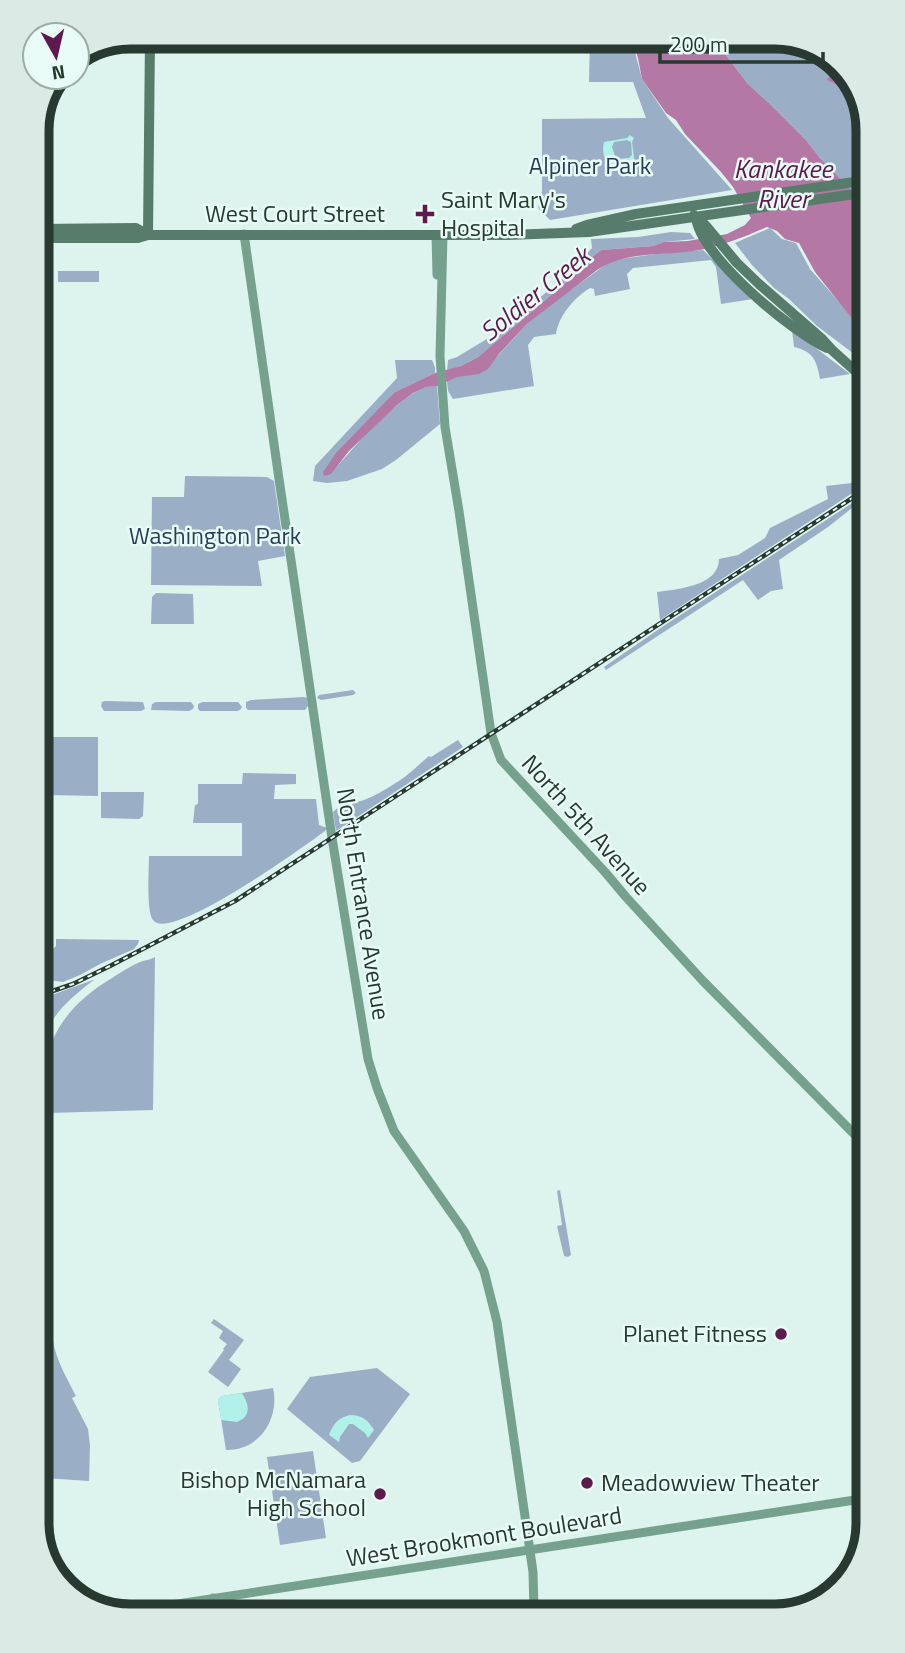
<svg xmlns="http://www.w3.org/2000/svg" width="905" height="1653" viewBox="0 0 905 1653" font-family="'Titillium Web',sans-serif">
	<rect width="100%" height="100%" fill="#dcf4ed"/>
	<path fill="#9aaec5" d="M590,37H631L642,79L668,118L732,190L550,220L538,208L542,195V119L646,118L633,82H589Z
		M712,37H782L832,56L861,94L862,201L820,158L806,140L770,104L748,84Z
		M770,228L782,239L796,243L810,269L854,319L862,332V360L817,326L789,299L774,288L752,265L735,243Z
		M671,232L690,233L695,239L664,242L653,246L601,250L587,261L577,273L478,357L461,366L447,371L448,360L457,357L495,334L510,320L556,285L592,248L591,239L638,237Z
		M703,250L753,299L721,304L716,267L711,260L633,268L627,274L630,289L595,296L594,289L590,288C574,298 559,315 556,334L534,337L528,345L534,386L453,399L448,391L447,381L494,360L527,324L565,294L608,263L620,259L656,254Z
		M58,271H99V282H58Z
		M792,330L850,374L820,379C817,361 813,351 794,347Z
		M395,360H432L435,367V373L395,392L380,409L331,474C350,451 398,396 426,387C430,386 433,386 437,386L440,424L396,460L382,469L347,481L327,483L313,481L315,466L397,378Z
		M39,476H47L49,483V593H39Z
		M185,476L267,477L274,481L285,556L258,561L262,586L151,585L152,497H184Z
		M863,476V486L660,620L657,592C678,589 719,586 719,559L738,555L765,538L770,528L828,499L826,486L852,483Z
		M863,496V504L852,508L828,527L779,560L783,589L771,591L758,600L743,580L606,670L604,667L662,627Z
		M156,593L193,594L194,624H151L152,597Z
		M39,640H52L51,737H98V796L45,795L44,817L51,818L46,829V928H41Z
		M353,690L356,693L353,695L321,700L317,698L319,695Z
		M304,697L307,698L308,706L305,710H248L246,708V702L251,700Z
		M105,701L143,702L145,709L141,711H104L101,706L102,702Z
		M156,702H191L194,706L193,709L189,711L151,710L152,704Z
		M202,702H238L242,707L240,710L237,711H200L198,709V704Z
		M458,740L463,747L336,831L333,812C342,803 353,804 364,800C374,796 385,790 394,784C407,777 418,765 429,756L431,757Z
		M243,773L296,774V784L275,785L274,799H316L319,825L327,828L325,831C305,846 169,944 153,920C146,911 149,869 149,856H242V823H193L195,805L198,804V784H242Z
		M101,792H144L143,816L139,819L101,818Z
		M56,939L139,940L138,944L134,949L100,964L80,975L63,982L48,980L49,953L56,946Z
		M155,957L153,1110L48,1113L50,1192L46,1194L44,1192L42,1177C42,1090 27,1029 112,978C121,972 131,966 140,962C146,960 150,960 155,957Z
		M93,980H94C71,997 52,1014 41,1042V999Z
		M560,1190L571,1255L568,1257L564,1256L557,1226L562,1225L557,1191Z
		M48,1290C56,1301 52,1315 52,1328C52,1354 65,1374 76,1396L72,1398L88,1429L90,1446L89,1481L44,1478L47,1426Z
		M214,1319L244,1340L229,1360L241,1369L228,1387L208,1372L224,1350L223,1349L227,1344L219,1338L223,1331L211,1323Z
		M377,1368L410,1394L360,1461L352,1463L287,1409L310,1377Z
		M273,1388C280,1419 259,1451 226,1450L218,1400L222,1396Z
		M313,1451L326,1538L280,1545L267,1457Z"/>
	<path fill="#b0f2e9" fill-rule="evenodd" d="M630,135L634,138L632,142L635,165C617,178 599,163 604,142L627,138ZM627,140L631,142L632,155L629,158L616,159L612,147L614,142Z
		M242,1393C249,1404 252,1416 237,1422L221,1420L218,1400L222,1396Z
		M350,1415C362,1415 368,1420 374,1430L368,1438L365,1433L353,1424H349L340,1437L339,1442L329,1435C333,1424 338,1418 350,1415Z"/>
	<path fill="#b478a5" d="M631,37H712L748,84L770,104L806,140L820,158L862,201V331L815,272L799,243L785,239L777,231L767,227C747,236 726,244 705,249C669,257 629,249 597,270L527,324L499,354L488,369L479,374L457,377L437,386L426,387L413,393L397,405L349,451L331,474L324,476L323,472L336,453L395,392L435,373L461,366L478,357L577,273L587,261L601,250L653,246L664,242L688,241L727,234L745,225L751,218L733,187L721,172L685,134L676,120L666,113L642,79L638,58Z
		M834,58L861,94V110C852,97 843,86 827,80L834,69Z"/>
	<g fill="none" stroke-linecap="round" stroke-linejoin="round">
		<path stroke="#77a18f" stroke-width="9" d="M244,234L278,472L332,838L368,1059L377,1088L394,1131L464,1231L484,1271L497,1322L533,1572L534,1612
			M436,235L437,275
			M443,235L440,356L445,427L459,511L491,733L501,760L605,872L626,897L703,981L866,1146
			M213,1598L217,1615
			M106,1610L145,1609L868,1498"/>
		<path stroke="#587c6b" stroke-width="10" d="M694,215L706,226L737,263L759,284L821,338L832,350L862,377
			M696,218C702,258 791,331 827,348
			M37,229L136,228L148,235
			M576,229L587,225L636,214L861,181
			M148,235L150,37
			M37,238H138L148,235H508L589,232L862,193"/>
		<g stroke="#283931" stroke-width="4.5">
			<path id="rail" d="M41,995L73,984L110,966L235,901L863,491"/>
		</g>
		<use href="#rail" stroke="#e9fbf6" stroke-width="2" stroke-dasharray="5" stroke-linecap="butt"/>
	</g>
	<g fill="#5e1a4c" stroke="#e9fbf6" stroke-width="2.5">
		<path d="M421.5 203.5h7v7h7v7h-7v7h-7v-7h-7v-7h7z"/>
		<circle cx="781" cy="1334" r="7"/>
		<circle cx="587" cy="1483" r="7"/>
		<circle cx="380" cy="1494" r="7"/>
	</g>
	<g text-anchor="middle" stroke-width="5" stroke-linejoin="round" paint-order="stroke">
		<g font-size="24" fill="#293e59" stroke="#e9fbf6">
			<text x="590" y="174">Alpiner Park</text>
			<text x="215" y="544">Washington Park</text>
		</g>
		<g font-size="24" fill="#283931" stroke="#e9fbf6" text-anchor="start">
			<text x="441" y="208">Saint Mary's<tspan x="441" dy="28">Hospital</tspan></text>
			<text x="767" y="1342" text-anchor="end">Planet Fitness</text>
			<text x="366" y="1488" text-anchor="end">Bishop McNamara<tspan x="366" dy="28">High School</tspan></text>
			<text x="601" y="1491">Meadowview Theater</text>
		</g>
		<g font-size="24" fill="#283931" stroke="#e9fbf6">
			<text x="295" y="222">West Court Street</text>
			<text transform="translate(586 825) rotate(48)" y="8">North 5th Avenue</text>
			<text transform="translate(363 904) rotate(81)" y="8">North Entrance Avenue</text>
			<text transform="translate(484 1537) rotate(-9)" y="8">West Brookmont Boulevard</text>
		</g>
		<g font-size="26" font-style="italic" fill="#5e1a4c" stroke="#e9fbf6">
			<text x="783" y="178">Kankakee<tspan x="783" dy="30">River</tspan></text>
			<text transform="translate(535 294) rotate(-39)" y="9">Soldier Creek</text>
		</g>
	</g>
	<path d="M0 0H905V1653H0ZM130 49H775A81 81 0 0 1 856 130V1523A81 81 0 0 1 775 1604H130A81 81 0 0 1 49 1523V130A81 81 0 0 1 130 49Z" fill="#daebe6" fill-rule="evenodd"/>
	<path fill="none" stroke="#283931" stroke-width="9" d="M130 49H775A81 81 0 0 1 856 130V1523A81 81 0 0 1 775 1604H130A81 81 0 0 1 49 1523V130A81 81 0 0 1 130 49Z"/>
	<g transform="translate(56 56) rotate(172)"><circle r="33" fill="#e9fbf6" stroke="#9cada7" stroke-width="2"/>
	<path d="M0-5L12 26L0 18L-12 26Z" fill="#5e1a4c"/>
	<text y="-10" font-size="19" font-weight="bold" text-anchor="middle" fill="#283931">N</text>
	</g>
	<path d="M660 52v10h163v-10" fill="none" stroke="#283931" stroke-width="3.5"/>
	<text x="670" y="52" font-size="21" fill="#283931" stroke="#e9fbf6" stroke-width="5" paint-order="stroke">200 m</text>
</svg>
